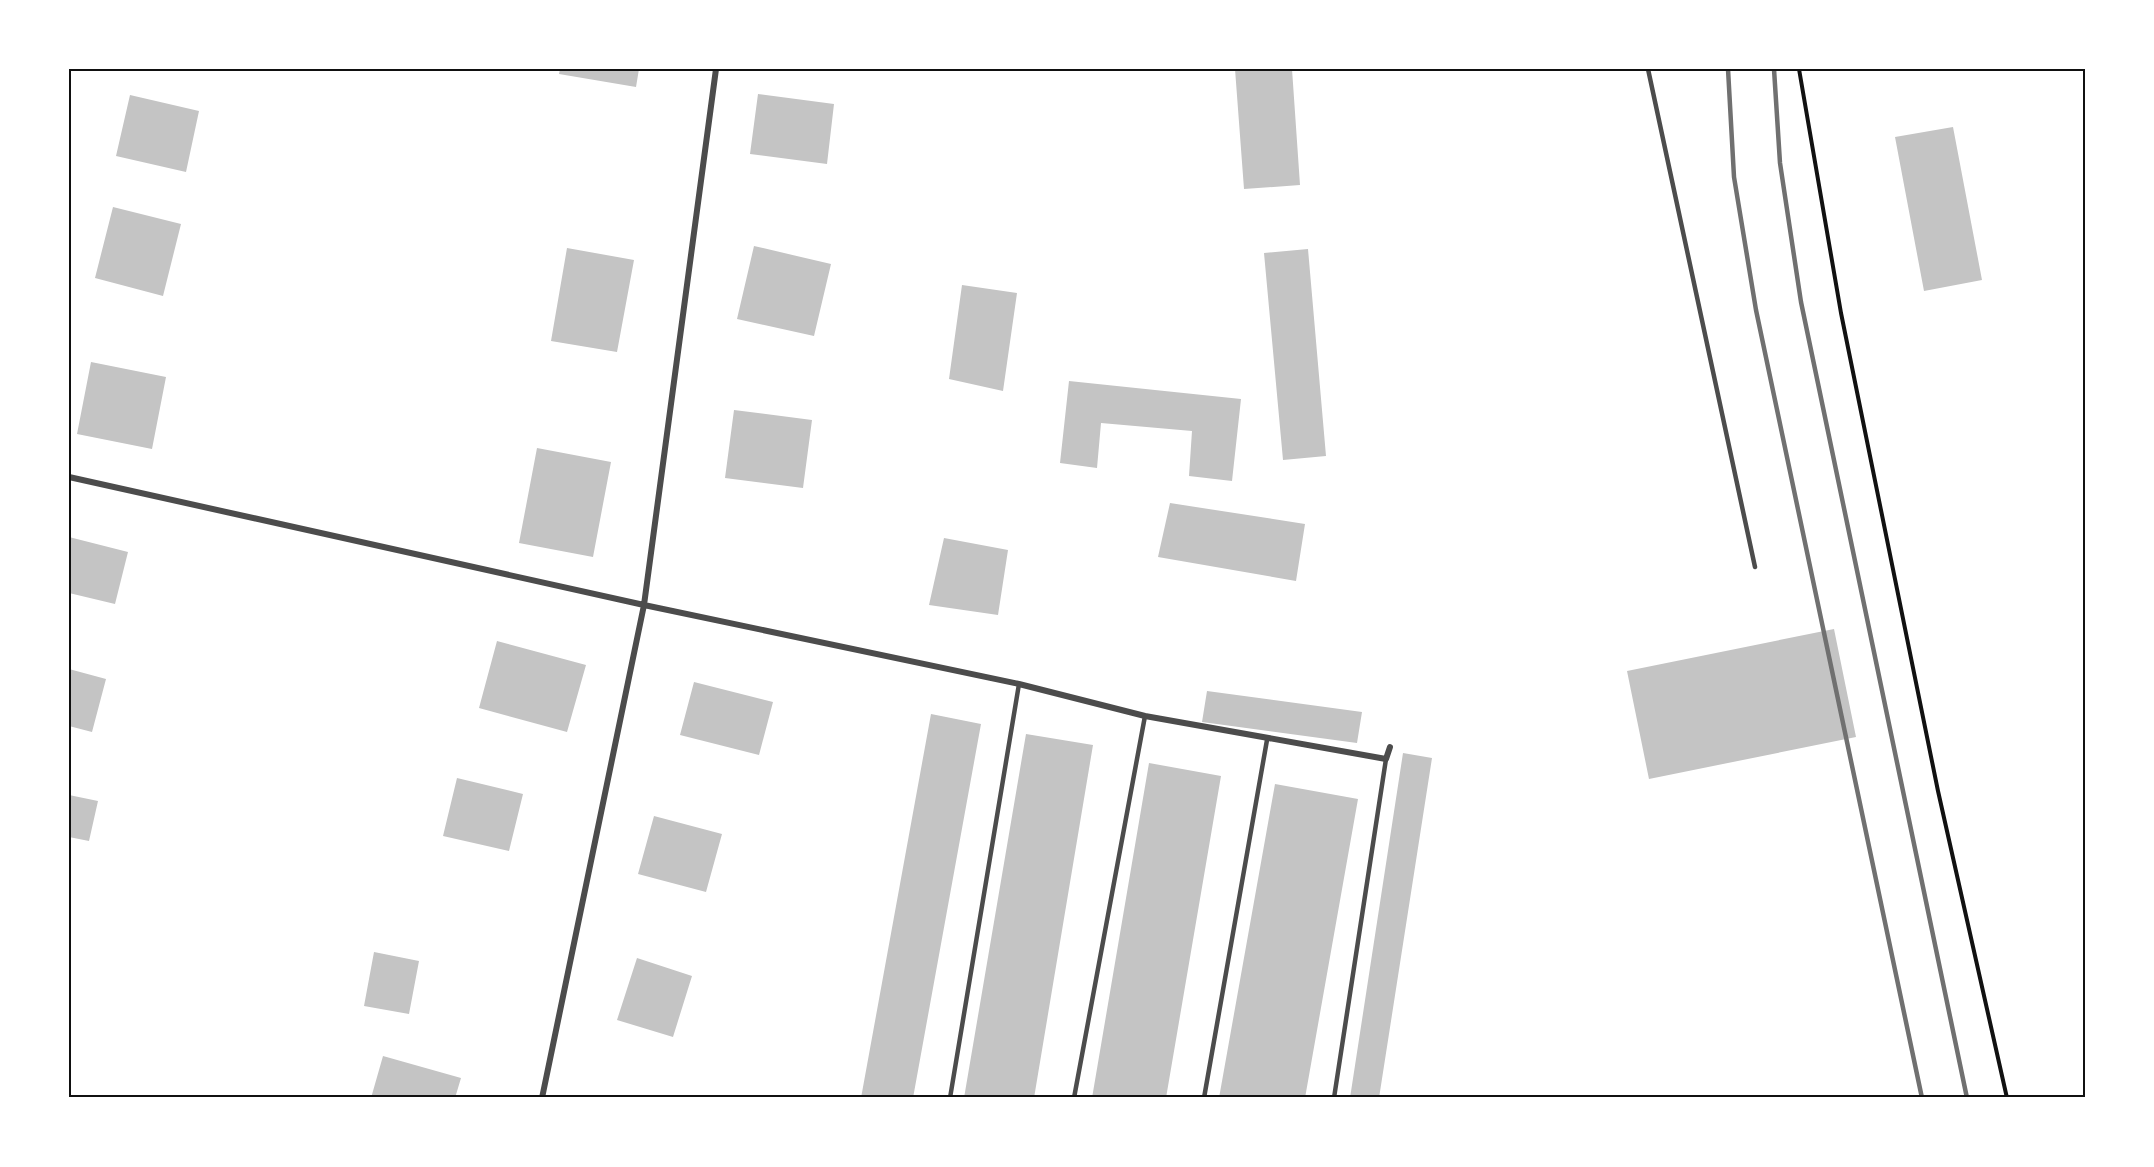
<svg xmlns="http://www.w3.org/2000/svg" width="2154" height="1167" viewBox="0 0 2154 1167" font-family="'Golos Text',sans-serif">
	<rect width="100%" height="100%" fill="#fff"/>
	<path fill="#c4c4c4" d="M560,69H639L636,87L559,74Z
		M1235,69H1292L1300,185L1244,189Z
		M758,94L834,104L827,164L750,154Z
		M130,95L199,111L186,172L116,156Z
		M1953,127L1982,280L1924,291L1895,137Z
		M113,207L181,224L163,296L95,278Z
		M754,246L831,264L814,336L737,319Z
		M567,248L634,260L617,352L551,341Z
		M1308,249L1326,456L1283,460L1264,253Z
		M962,285L1017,293L1003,391L949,379Z
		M91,362L166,377L152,449L77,434Z
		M1069,381L1241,399L1232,481L1189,476L1192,431L1101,423L1097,468L1060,463Z
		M734,410L812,420L803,488L725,478Z
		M537,448L611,462L593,557L519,543Z
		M1170,503L1305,524L1296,581L1158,557Z
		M69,537L128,552L115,604L69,593Z
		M944,538L1008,550L998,615L929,605Z
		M1834,629L1856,737L1649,779L1627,671Z
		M497,641L586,665L567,732L479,708Z
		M69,669L106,679L92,732L69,726Z
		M694,682L773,702L759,755L680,735Z
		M1207,691L1362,712L1357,743L1202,722Z
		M931,714L981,724L913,1098H861Z
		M1026,734L1093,745L1034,1098H964Z
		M1403,753L1432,758L1379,1098H1350Z
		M1149,763L1221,776L1166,1098H1092Z
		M457,778L523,794L509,851L443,836Z
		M1275,784L1358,799L1305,1098H1219Z
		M69,795L98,801L89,841L69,837Z
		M654,816L722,834L706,892L638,874Z
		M374,952L419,961L409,1014L364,1006Z
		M637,958L692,976L673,1037L617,1020Z
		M383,1056L461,1078L455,1098H371Z"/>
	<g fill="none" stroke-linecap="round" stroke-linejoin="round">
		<path stroke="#111" stroke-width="4" d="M1799,69L1841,313L1938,791L2007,1098"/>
		<path stroke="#4c4c4c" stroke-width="4.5" d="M1648,69L1755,567
			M950,1098L1019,684
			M1074,1098L1145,716
			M1204,1098L1267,740
			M1334,1098L1386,759"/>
		<path stroke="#4c4c4c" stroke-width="6" d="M69,477L644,605L1019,684L1145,716L1386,759L1390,747
			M542,1098L644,605L716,69"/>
		<path stroke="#707070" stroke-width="4.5" d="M1728,69L1734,177L1756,310L1922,1098
			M1774,69L1780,163L1801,302L1967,1098"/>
	</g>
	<rect width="2154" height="1167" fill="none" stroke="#ffffff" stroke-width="141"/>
	<rect x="70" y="70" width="2014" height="1026" fill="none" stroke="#111" stroke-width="2"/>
</svg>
